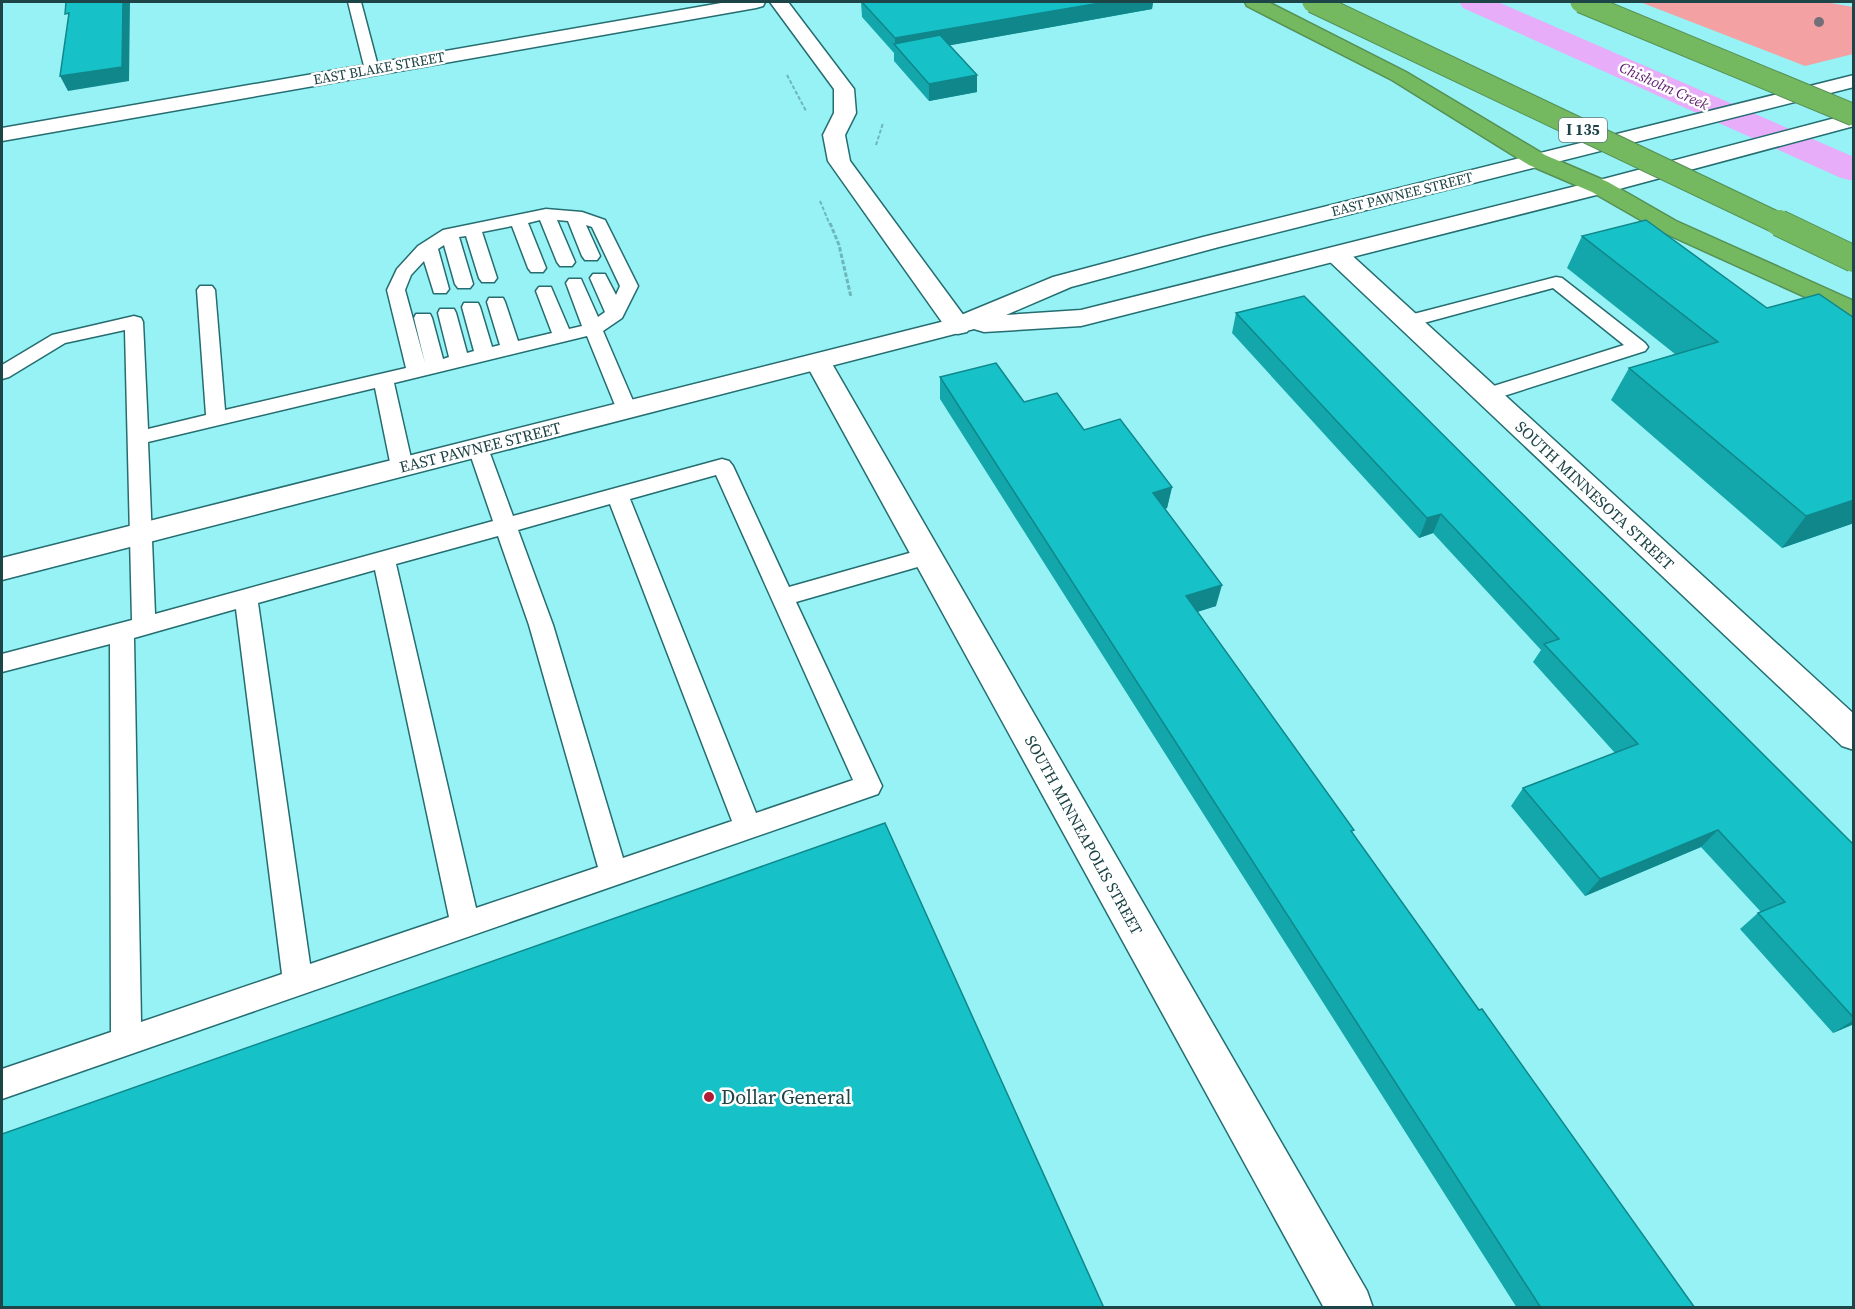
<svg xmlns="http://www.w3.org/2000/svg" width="1855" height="1309" viewBox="0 0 1855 1309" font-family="'Source Serif 4',serif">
	<rect width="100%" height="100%" fill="#96f2f5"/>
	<path fill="#f3a1a2" d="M1640,2H1825L1853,7V54L1805,66Z"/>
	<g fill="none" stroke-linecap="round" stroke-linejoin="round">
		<path fill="#e8adf9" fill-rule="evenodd" d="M1459,2H1498L1854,157V181L1841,178L1463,8Z"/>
		<g stroke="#256d70" stroke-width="3">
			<path id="lane" d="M348,2H361L379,70L377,73H367L365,70Z
				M546,209L582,212L605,220L638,286L622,318L603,331L637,410L634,415L627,417L620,415L617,410L587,336L394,383L413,467L409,472L402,474L395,472L391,467L375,388L148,442L155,614L493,521L468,448L471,443L478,441L485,443L488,448L513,516L722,459L729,461L733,466L789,587L927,548L935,550L938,556L935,562L796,602L882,786L878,794L2,1099V1069L111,1032L110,644L2,672V654L132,620L125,330L65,343L9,377L2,379V365L52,335L134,316L141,318L143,322L148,429L206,415L197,290L200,286H212L215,290L225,410L406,368L387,290L397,269L418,246L443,230ZM540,220L557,262L560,266H572L575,262L557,220L568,221L582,256L585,260H597L600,256L586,225L592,227L620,286L616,295L605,274H593L590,278L605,312L598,317L581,279H569L566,283L582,326L569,329L551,287H539L536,291L552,333L518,341L505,302L503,298H489L487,302L500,345L492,347L480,307L478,303H464L462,307L474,351L467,353L456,313L454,309H440L438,313L449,357L443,359L432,318L430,314H416L414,318L425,363L405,290L411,275L424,261L434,293H446L449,289L438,249L444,245L455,284L458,288H470L473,284L459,237L466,236L479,278L482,282H494L497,278L482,232L512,226L528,268L531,272H543L546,268L528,223ZM716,475L853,780L756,813L630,499ZM610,504L732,821L623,858L553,625L518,530ZM498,536L529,625L598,867L476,908L396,564ZM375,570L449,917L310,964L258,603ZM236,609L282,974L141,1022L134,638Z
				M1556,277L1562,278L1645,343L1648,347L1645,351L1488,401L1481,400L1478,395L1481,390L1624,345L1553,288L1409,327L1402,325L1400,321L1402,317Z"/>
		</g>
		<g stroke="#256d70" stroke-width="3">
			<path id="street" d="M727,2H765L763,6L756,8L2,141V128Z
				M770,2H788L854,89L856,113L845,135L850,161L967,320L971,326L967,332L958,334L949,332L828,161L823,135L834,113V89Z
				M1337,248L1346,250L1854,714V750L1842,746L1328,260L1325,255L1328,250Z
				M818,354L827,356L831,362L1367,1291L1373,1308H1324L805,362L809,356Z"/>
		</g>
		<g stroke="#256d70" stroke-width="3">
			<path id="secondary" d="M1854,75V87L1219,247L1071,287L1006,315L1081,310L1592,182L1854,113V126L1608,192L1081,326L984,332L974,329L2,580V558L949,320L1053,277L1203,237Z"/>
		</g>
		<g stroke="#569056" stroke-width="3">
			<path id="highway" d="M1245,2H1268L1406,72L1545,155L1608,182L1676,221L1854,301V319L1660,231L1592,192L1529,165L1392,80L1247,6Z"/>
		</g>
		<path stroke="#6db7ba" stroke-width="2" stroke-dasharray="4 2" stroke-linecap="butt" d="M787,75L806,111
			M876,145L883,123
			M820,201L830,225"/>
		<path stroke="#6db7ba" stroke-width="3" stroke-dasharray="4.5 2" stroke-linecap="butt" d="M830,223L839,245L851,297"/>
		<use href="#lane" fill="#fff" fill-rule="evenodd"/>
		<use href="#street" fill="#fff" fill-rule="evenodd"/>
		<use href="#secondary" fill="#fff" fill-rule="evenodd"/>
		<use href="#highway" fill="#74b95f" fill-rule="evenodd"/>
		<g stroke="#569056" stroke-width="23" stroke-linecap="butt">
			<path id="highway-bridge-far1" d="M1313,2L1782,225
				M1581,2L1854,115"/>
		</g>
		<g stroke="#569056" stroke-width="28" stroke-linecap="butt">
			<path id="highway-bridge" d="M1779,223L1854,259"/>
		</g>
		<use href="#highway-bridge-far1" stroke="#74b95f" stroke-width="21"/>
		<use href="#highway-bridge" stroke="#74b95f" stroke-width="26"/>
	</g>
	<circle fill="#726f79" cx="1819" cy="22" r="5"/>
	<path fill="#13a6ab" d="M861,2H1153L1152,9L950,45L977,92L929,101L894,61V53L862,17Z
		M1582,236L1767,308L1854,318V523L1782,548L1611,400L1629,368L1675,354L1567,268Z
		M1236,313L1854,845V1024L1833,1033L1740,929L1758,913L1761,912L1701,847L1585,896L1511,806L1523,788L1615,753L1533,662L1541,650L1433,533L1419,538L1232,333Z
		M940,377L1024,402L1172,487L1167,508L1165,509L1216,606L1197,612L1352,833L1479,1010L1695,1308H1517L940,399Z"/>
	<path fill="#0f878b" d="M123,2H130L129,81L68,91L60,76Z
		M1106,2H1153L1152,9L902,54L895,46V38Z
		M977,75V92L929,101V84Z
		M1172,487L1167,508L1149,514L1153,493Z
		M1854,500V523L1782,548L1806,516Z
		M1441,514L1433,533L1419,538L1427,518Z
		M1222,585L1216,606L1181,617L1186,596Z
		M1718,830L1701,847L1585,896L1600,879Z
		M1854,1020V1024L1833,1033Z"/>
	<path fill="#16c1c7" stroke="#0f878b" stroke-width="1.5" d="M66,2H123L122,67L60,76L69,13L65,14Z
		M862,2H1106L895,38Z
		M940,35L977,75L929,84L894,44Z
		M1646,220L1767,308L1819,294L1854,318V500L1806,516L1629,368L1718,342L1582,236Z
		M1304,296L1854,845V1018L1758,913L1785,902L1718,830L1600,879L1523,788L1638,744L1544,644L1559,639L1441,514L1427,518L1236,313Z
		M996,363L1024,402L1057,393L1084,430L1120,419L1172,487L1153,493L1222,585L1186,596L1354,830L1351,831L1479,1010L1482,1009L1695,1308H1541L940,377Z
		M885,823L1104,1308H2V1134Z"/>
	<circle fill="#b01c36" stroke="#fff" stroke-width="2" cx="709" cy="1097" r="6"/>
	<g text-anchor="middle" stroke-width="5" stroke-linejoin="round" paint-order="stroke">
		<g font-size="14" fill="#1d4446" stroke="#fff">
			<text transform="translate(379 68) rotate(-10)" y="5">EAST BLAKE STREET</text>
			<text transform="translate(1402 194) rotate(-14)" y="5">EAST PAWNEE STREET</text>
		</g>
		<g font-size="15" font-style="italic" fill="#5e1a6f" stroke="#fff">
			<text transform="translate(1664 86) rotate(24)" y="5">Chisholm Creek</text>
		</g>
		<rect fill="#fff" stroke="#617c7e" stroke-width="1.5" x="1559" y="118" width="48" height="24" rx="4.5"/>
		<g font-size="15" font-weight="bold" fill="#1d4446">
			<text x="1583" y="135">I 135</text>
		</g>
		<g font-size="16" fill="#1d4446" stroke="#fff">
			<text transform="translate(480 447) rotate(-14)" y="6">EAST PAWNEE STREET</text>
			<text transform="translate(1595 495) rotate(43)" y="6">SOUTH MINNESOTA STREET</text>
			<text transform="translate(1084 835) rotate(61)" y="6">SOUTH MINNEAPOLIS STREET</text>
		</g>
		<g font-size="20" fill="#1d4446" stroke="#fff" text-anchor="start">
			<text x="721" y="1104">Dollar General</text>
		</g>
	</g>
	<rect width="1855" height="1309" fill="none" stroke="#1d4446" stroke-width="6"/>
</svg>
